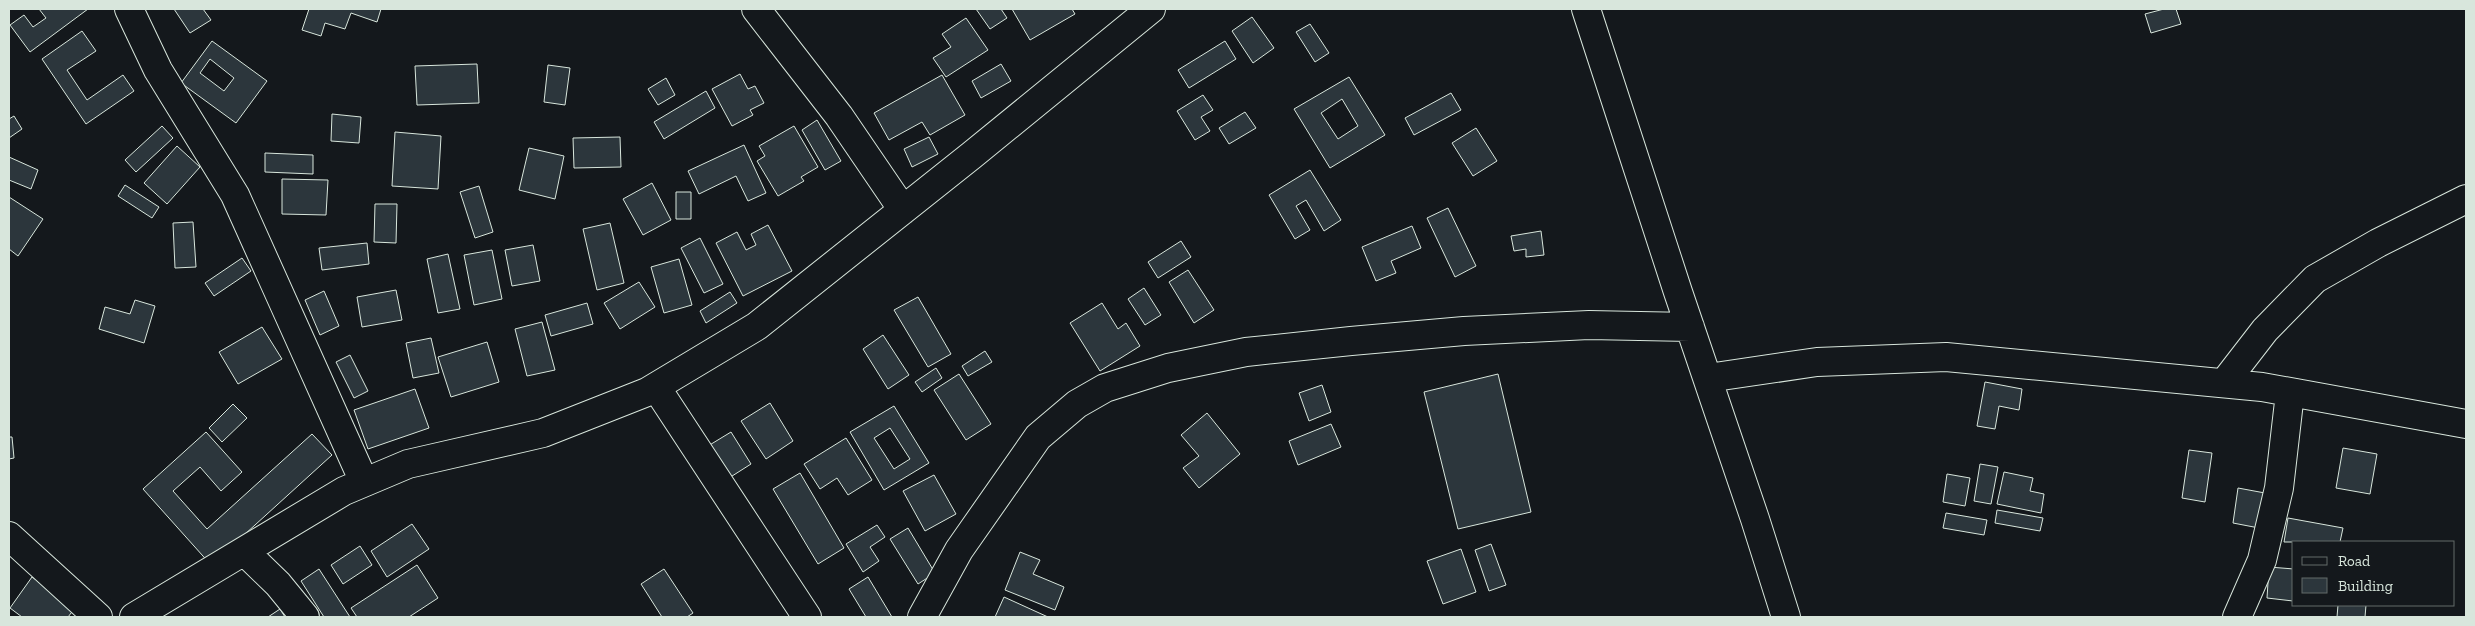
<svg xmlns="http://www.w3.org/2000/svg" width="2475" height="626" viewBox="0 0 2475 626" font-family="'Zilla Slab',serif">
	<rect width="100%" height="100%" fill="#14181c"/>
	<path fill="#2c363c" stroke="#d8e6dc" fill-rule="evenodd" d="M39,9H88L30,52L10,25L24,15L33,27L46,18Z
		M174,9H203L211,20L190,33Z
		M309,9H381L377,22L351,13L345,29L325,23L321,36L302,30Z
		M976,9H1001L1007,18L990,29Z
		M1012,9H1072L1075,14L1030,40Z
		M2164,9H2176L2181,24L2151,33L2145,14Z
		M1252,17L1274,48L1253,63L1232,31Z
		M966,18L988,50L946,77L933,58L951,47L942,34Z
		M1310,24L1329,53L1315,62L1296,32Z
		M82,31L96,51L67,70L87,100L123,75L134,91L86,124L42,59Z
		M212,41L267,81L236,123L181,83ZM210,59L234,78L224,91L200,73Z
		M1225,41L1236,59L1189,88L1178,70Z
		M477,64L479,103L417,105L415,66Z
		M1001,64L1011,81L981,98L972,81Z
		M548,65L570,68L565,105L544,102Z
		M740,74L748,89L755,86L764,103L750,110L753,115L732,126L712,89Z
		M942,75L965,115L930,135L922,122L889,140L874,113Z
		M1349,77L1385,135L1330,168L1294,109ZM1342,99L1358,126L1338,139L1321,113Z
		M666,78L675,95L658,105L648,89Z
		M706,91L715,108L664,139L654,122Z
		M1451,93L1461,110L1414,135L1405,118Z
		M1203,95L1213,110L1201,117L1210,131L1195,140L1177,111Z
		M1245,112L1256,128L1229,144L1219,128Z
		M332,114L361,117L359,143L331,141Z
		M14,116L22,129L9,138V119Z
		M817,120L841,161L825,170L802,130Z
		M162,126L173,138L136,172L125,160Z
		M794,126L818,167L801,177L804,181L778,196L757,161L765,156L759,146Z
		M1476,128L1497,161L1473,176L1452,143Z
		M395,132L441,136L438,189L392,186Z
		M620,137L621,167L574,168L573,138Z
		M929,137L938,154L912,167L904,149Z
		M744,145L766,193L748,201L736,176L699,194L688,171Z
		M177,146L200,167L167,204L144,183Z
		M529,148L564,156L555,199L519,190Z
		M265,153L313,155V174L265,172Z
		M9,157L38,170L31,189L9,180Z
		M1310,170L1341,220L1324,231L1306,200L1296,206L1310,230L1295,239L1269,195Z
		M282,179L328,180L326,215L282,214Z
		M652,183L671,220L643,235L623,199Z
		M125,185L159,207L152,218L118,196Z
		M479,186L493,232L475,238L460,192Z
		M676,192H691V219H676Z
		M9,197L43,219L18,256L9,249Z
		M375,204H397L396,243L374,242Z
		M1448,208L1476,266L1455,277L1427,218Z
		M193,222L196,267L175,268L173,223Z
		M610,223L624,283L597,290L583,229Z
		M768,225L792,271L743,296L716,243L737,232L746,250L756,245L751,234Z
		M1412,226L1421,248L1391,261L1396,273L1376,281L1362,247Z
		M1541,231L1544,255L1526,257V249L1514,251L1511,236Z
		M700,238L723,284L704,293L681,248Z
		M1181,241L1191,257L1158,278L1148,262Z
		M367,243L369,264L322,270L319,248Z
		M533,245L540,281L512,286L505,250Z
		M492,250L502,299L474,305L464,255Z
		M448,254L460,309L438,313L427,259Z
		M242,258L251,271L214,296L205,283Z
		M679,259L692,305L664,313L651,267Z
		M1188,270L1214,310L1194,323L1169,282Z
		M639,282L655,307L620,329L604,303Z
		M1144,288L1161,315L1145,325L1128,299Z
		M396,290L402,320L362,327L357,297Z
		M324,291L339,326L320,335L305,300Z
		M730,292L737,303L706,323L700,311Z
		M918,297L951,354L928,367L894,310Z
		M135,300L155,306L144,343L99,329L105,307L130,314Z
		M587,303L593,324L551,336L545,315Z
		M1102,303L1118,329L1126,323L1140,346L1100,371L1070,323Z
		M542,322L555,370L527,376L515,329Z
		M262,327L282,359L238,384L219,352Z
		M883,335L909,375L888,389L863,349Z
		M431,338L439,373L413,378L406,343Z
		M487,342L499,382L451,397L438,357Z
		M985,351L992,362L968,376L962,366Z
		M350,355L368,391L354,398L336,362Z
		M936,368L942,378L922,392L915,382Z
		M959,374L991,424L966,440L934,390Z
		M1498,374L1531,512L1458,529L1424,392Z
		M1985,382L2022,389L2019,410L1999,406L1995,429L1977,426Z
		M1322,385L1331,412L1309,421L1299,393Z
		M415,389L429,428L368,449L354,410Z
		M770,403L793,441L766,459L741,421Z
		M233,404L247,418L222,442L209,428Z
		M894,406L929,463L884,490L850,432ZM890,428L910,459L894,469L874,438Z
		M1207,413L1240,454L1199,488L1183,468L1199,456L1181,435Z
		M1331,424L1341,447L1298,465L1289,441Z
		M206,432L242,472L221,491L200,467L173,491L207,529L312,434L332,455L211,565L143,489Z
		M731,432L751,464L729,478L708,446Z
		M9,437H12L14,458L9,459Z
		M846,438L872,480L848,495L837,478L820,489L804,464Z
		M2343,448L2377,454L2370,494L2336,488Z
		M2189,450L2212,453L2205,502L2182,498Z
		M1980,464L1998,467L1991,504L1974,501Z
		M2004,472L2033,478L2030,491L2044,494L2041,513L1997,504Z
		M800,473L844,548L818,564L773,489Z
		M1947,474L1970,478L1965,506L1943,502Z
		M934,475L956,514L925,531L903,491Z
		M2238,488L2265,493L2259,528L2233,523Z
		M1997,510L2043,518L2040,531L1995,523Z
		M1946,513L1987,520L1984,535L1943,528Z
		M2288,518L2343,528L2340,542H2284Z
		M412,524L429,549L387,577L371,551Z
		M877,525L885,537L870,547L879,561L863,572L846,544Z
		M908,528L935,573L918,584L890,539Z
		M1491,544L1506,585L1489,591L1475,550Z
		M360,546L372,565L343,584L331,565Z
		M1461,549L1476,592L1443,604L1427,561Z
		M1020,552L1040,560L1033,574L1064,587L1055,610L1005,590Z
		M417,565L438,598L409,617H357L351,608Z
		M2269,567L2294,569L2293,601L2267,598Z
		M319,569L350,617H324L301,581Z
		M664,569L693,613L687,617H662L641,584Z
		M32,577L75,608L68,617H22L10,608Z
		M868,577L892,617H866L849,589Z
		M1004,597L1048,617H995Z
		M2338,605H2366L2365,617H2337Z
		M280,609L285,617H268Z"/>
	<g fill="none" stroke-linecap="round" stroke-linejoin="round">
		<g stroke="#d8e6dc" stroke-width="30">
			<path id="minor" d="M129,9L158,70L235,195L364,482
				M756,9L839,116L903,210
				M1586,9L1678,292L1755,519L1786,617
				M1708,378L1817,362L1946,357L2262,387L2466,424
				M2224,383L2265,330L2315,279L2378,243L2466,199
				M656,387L807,617
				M9,536L98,617
				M244,551L278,584L305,617
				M134,617L344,491L408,464L543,433L647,392L757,326L972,155L1151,9
				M922,617L959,550L1038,437L1077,404L1105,388L1168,368L1246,352L1351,341L1464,331L1589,325L1690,327
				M2237,617L2262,560L2279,488L2290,393"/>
		</g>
		<use href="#minor" stroke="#14181c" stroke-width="28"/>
	</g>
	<rect width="2475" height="626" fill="none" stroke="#d8e6dc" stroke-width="20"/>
	<rect x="2292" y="541" width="162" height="65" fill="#14181c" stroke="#626a69"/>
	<rect x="2302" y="557" width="25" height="8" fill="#14181c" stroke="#626a69"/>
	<text x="2338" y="566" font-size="15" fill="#d8e6dc">Road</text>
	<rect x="2302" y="578" width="25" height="15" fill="#2c363c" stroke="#626a69"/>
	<text x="2338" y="591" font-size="15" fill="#d8e6dc">Building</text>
</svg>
